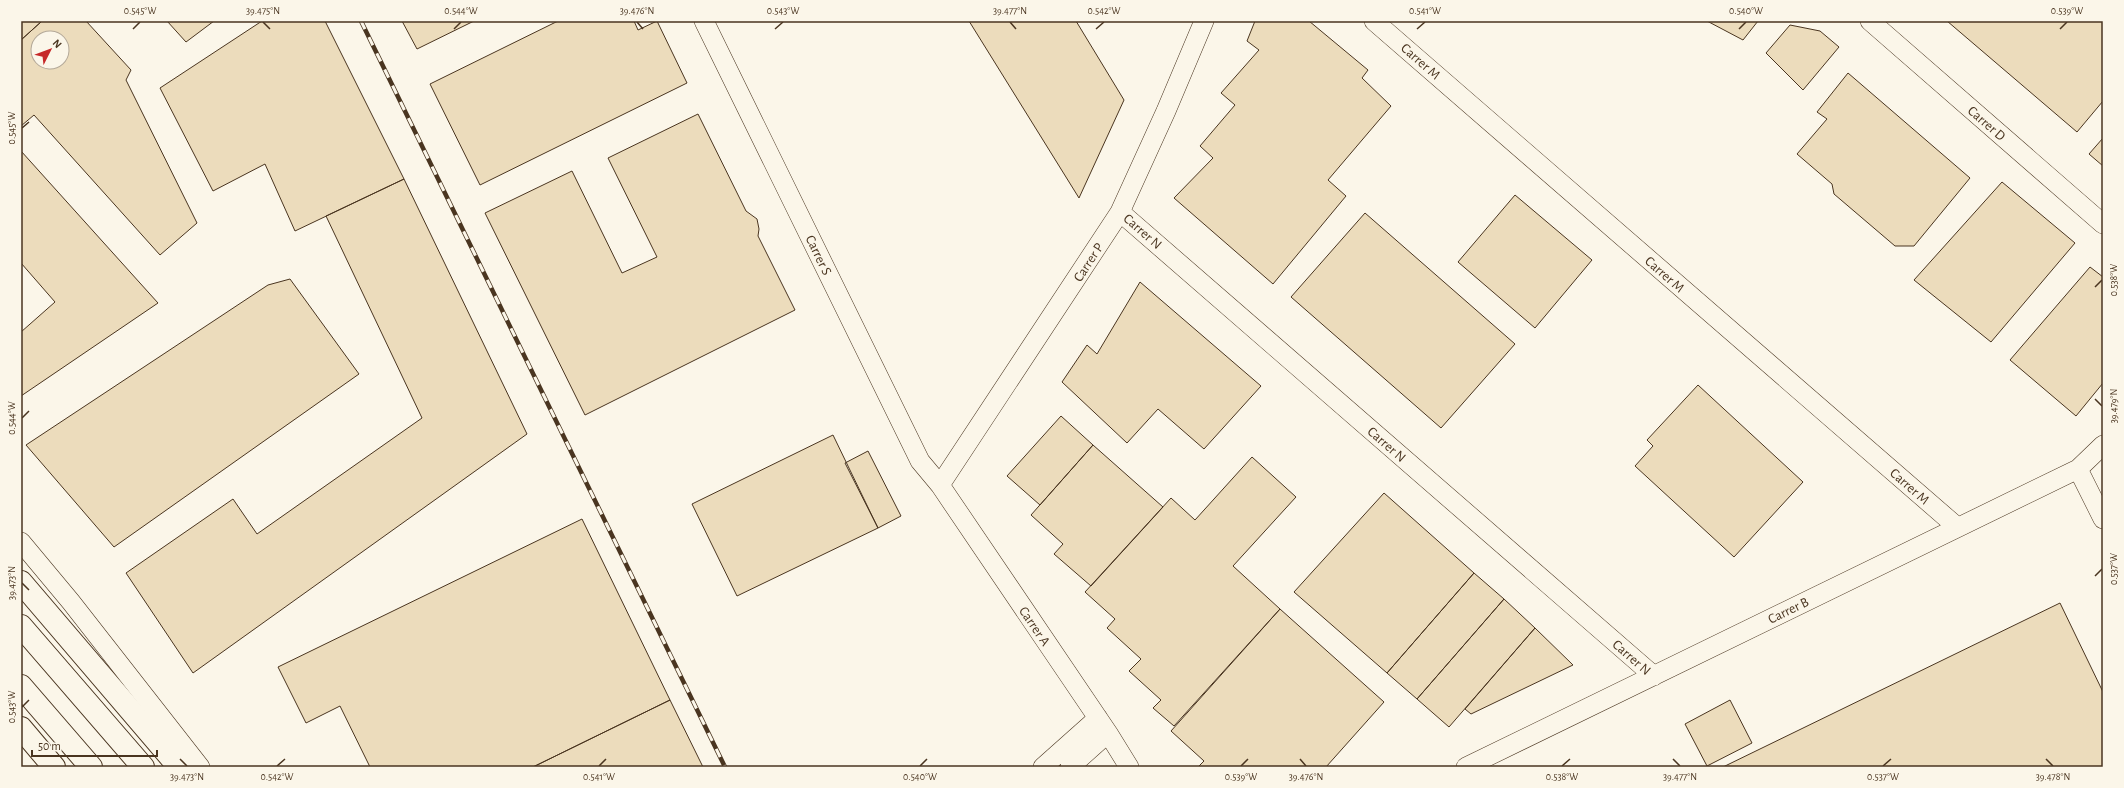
<svg xmlns="http://www.w3.org/2000/svg" width="2124" height="788" viewBox="0 0 2124 788" font-family="'Alegreya Sans',sans-serif">
	<rect width="100%" height="100%" fill="#fbf6e9"/>
	<path fill="#ecdcbc" stroke="#4a3520" fill-rule="evenodd" d="M21,21H42L21,40Z
		M42,21H86L131,70L126,80L197,223L160,255L34,115L21,126V40ZM38,38H62V62H38Z
		M167,21H214L186,42Z
		M262,21H325L404,179L295,231L265,164L213,191L160,88Z
		M402,21H474L417,49Z
		M558,21H634L638,30L657,21L687,83L480,185L430,84Z
		M969,21H1076L1124,100L1079,198Z
		M1255,21H1309L1368,70L1362,78L1391,106L1328,180L1346,196L1273,284L1174,198L1213,158L1200,146L1235,105L1221,93L1259,50L1247,41Z
		M1707,21H1758L1743,40Z
		M1947,21H2103V101L2077,132Z
		M1790,25L1820,31L1839,47L1803,90L1766,53Z
		M1848,73L1970,178L1914,246H1895L1834,194L1832,184L1797,154L1827,119L1817,112Z
		M698,114L746,211L757,219L759,229L758,236L795,310L585,415L485,213L572,171L622,273L657,257L608,158Z
		M2103,138V166L2089,154Z
		M21,151L158,303L21,396V332L55,302L21,263Z
		M404,179L527,434L193,673L126,573L233,499L257,534L422,418L326,216Z
		M2002,182L2075,243L1991,342L1914,280Z
		M1515,195L1592,260L1535,328L1458,262Z
		M1365,213L1515,344L1441,428L1291,297Z
		M2090,267L2103,277V383L2076,416L2010,360Z
		M290,279L359,374L114,547L26,445L268,285Z
		M1140,282L1261,386L1204,449L1158,409L1127,443L1062,382L1087,345L1097,354Z
		M1698,385L1803,482L1734,557L1635,466L1653,446L1647,440Z
		M1061,416L1093,445L1040,505L1007,476Z
		M833,435L878,528L737,596L692,504Z
		M1093,445L1163,507L1091,586L1054,554L1063,544L1031,515Z
		M868,451L901,516L878,528L845,463Z
		M1252,457L1296,497L1233,566L1280,609L1174,726L1153,708L1161,700L1129,671L1141,659L1107,628L1115,619L1085,592L1171,498L1195,520Z
		M1384,493L1474,573L1387,673L1294,592Z
		M582,519L670,700L533,767H370L340,706L306,723L278,667Z
		M1474,573L1504,599L1417,699L1387,673Z
		M1504,599L1535,628L1449,727L1417,699Z
		M2060,603L2103,692V767H1723Z
		M1280,609L1384,702L1326,767H1198L1204,761L1171,731Z
		M1535,628L1573,665L1471,714L1465,709Z
		M670,700L703,767H533Z
		M1730,700L1752,743L1707,766L1685,724Z"/>
	<g fill="none" stroke-linecap="round" stroke-linejoin="round">
		<g stroke="#4a3520" stroke-width="20">
			<path id="minor" d="M704,21L920,461L940,485L1108,733L1129,767
				M1374,21L1956,526
				M1870,21L2103,224
				M1120,212L1654,676
				M2078,469L2103,519
				M940,485L1120,212L1166,111L1204,21
				M21,542L71,602L200,767
				M1043,767L1098,718
				M1070,767L1108,733
				M1466,767L2078,469L2103,445"/>
		</g>
		<g stroke="#4a3520" stroke-width="24">
			<path id="highway" d="M21,582L179,767
				M21,626L143,767
				M21,686L91,767
				M21,728L54,767"/>
		</g>
		<use href="#minor" stroke="#fbf6e9" stroke-width="19"/>
		<use href="#highway" stroke="#fbf6e9" stroke-width="22"/>
		<g stroke="#4a3520" stroke-width="4.5">
			<path id="rail" d="M361,21L725,767"/>
		</g>
		<use href="#rail" stroke="#fbf6e9" stroke-width="3" stroke-dasharray="9" stroke-linecap="butt"/>
	</g>
	<path fill="none" stroke="#4a3520" stroke-width="1.5" d="M263,22L270,29M637,22L643,29M1010,22L1016,29M133,29L140,22M454,29L461,22M775,29L783,22M1096,29L1104,22M1417,29L1425,22M1739,29L1746,22M2060,29L2067,22M22,128L29,122M2095,287L2102,280M2095,399L2102,406M22,418L29,411M2095,576L2102,569M22,583L29,590M22,707L29,700M180,759L187,766M1300,759L1306,766M1673,759L1680,766M2046,759L2053,766M277,766L285,759M599,766L606,759M920,766L927,759M1241,766L1248,759M1562,766L1570,759M1883,766L1891,759"/>
	<g text-anchor="middle" stroke-width="3" stroke-linejoin="round" paint-order="stroke">
		<g font-size="14" fill="#4a3520" stroke="#fbf6e9">
			<text transform="translate(1421 61) rotate(41)" y="5">Carrer M</text>
			<text transform="translate(1987 123) rotate(41)" y="5">Carrer D</text>
			<text transform="translate(1143 231) rotate(41)" y="5">Carrer N</text>
			<text transform="translate(819 255) rotate(64)" y="5">Carrer S</text>
			<text transform="translate(1088 262) rotate(-57)" y="5">Carrer P</text>
			<text transform="translate(1665 274) rotate(41)" y="5">Carrer M</text>
			<text transform="translate(1387 444) rotate(41)" y="5">Carrer N</text>
			<text transform="translate(1910 486) rotate(41)" y="5">Carrer M</text>
			<text transform="translate(1788 610) rotate(-26)" y="5">Carrer B</text>
			<text transform="translate(1035 626) rotate(56)" y="5">Carrer A</text>
			<text transform="translate(1632 657) rotate(41)" y="5">Carrer N</text>
		</g>
	</g>
	<rect width="2124" height="788" fill="none" stroke="#fbf6e9" stroke-width="44"/>
	<g transform="translate(50 50) rotate(48)"><circle r="19" fill="#fbf6e9" stroke="#b4a999"/>
	<path d="M0-3L7 15L0 10L-7 15Z" fill="#c62828"/>
	<text y="-6" font-size="11" font-weight="bold" text-anchor="middle" fill="#4a3520">N</text>
	</g>
	<path d="M32 750v6h125v-6" fill="none" stroke="#4a3520" stroke-width="2"/>
	<text x="38" y="750" font-size="12" fill="#4a3520" stroke="#fbf6e9" stroke-width="3" paint-order="stroke">50 m</text>
	<rect x="22" y="22" width="2080" height="744" fill="none" stroke="#4a3520" stroke-width="1.5"/>
	<g font-size="10" text-anchor="middle" fill="#4a3520">
		<text x="140" y="14">0.545°W</text>
		<text x="263" y="14">39.475°N</text>
		<text x="461" y="14">0.544°W</text>
		<text x="637" y="14">39.476°N</text>
		<text x="783" y="14">0.543°W</text>
		<text x="1010" y="14">39.477°N</text>
		<text x="1104" y="14">0.542°W</text>
		<text x="1425" y="14">0.541°W</text>
		<text x="1746" y="14">0.540°W</text>
		<text x="2067" y="14">0.539°W</text>
		<text transform="translate(11 128) rotate(-90)" y="4">0.545°W</text>
		<text transform="translate(2113 280) rotate(-90)" y="4">0.538°W</text>
		<text transform="translate(2113 406) rotate(-90)" y="4">39.479°N</text>
		<text transform="translate(11 418) rotate(-90)" y="4">0.544°W</text>
		<text transform="translate(2113 569) rotate(-90)" y="4">0.537°W</text>
		<text transform="translate(11 583) rotate(-90)" y="4">39.473°N</text>
		<text transform="translate(11 707) rotate(-90)" y="4">0.543°W</text>
		<text x="187" y="780">39.473°N</text>
		<text x="277" y="780">0.542°W</text>
		<text x="599" y="780">0.541°W</text>
		<text x="920" y="780">0.540°W</text>
		<text x="1241" y="780">0.539°W</text>
		<text x="1306" y="780">39.476°N</text>
		<text x="1562" y="780">0.538°W</text>
		<text x="1680" y="780">39.477°N</text>
		<text x="1883" y="780">0.537°W</text>
		<text x="2053" y="780">39.478°N</text>
	</g>
</svg>
